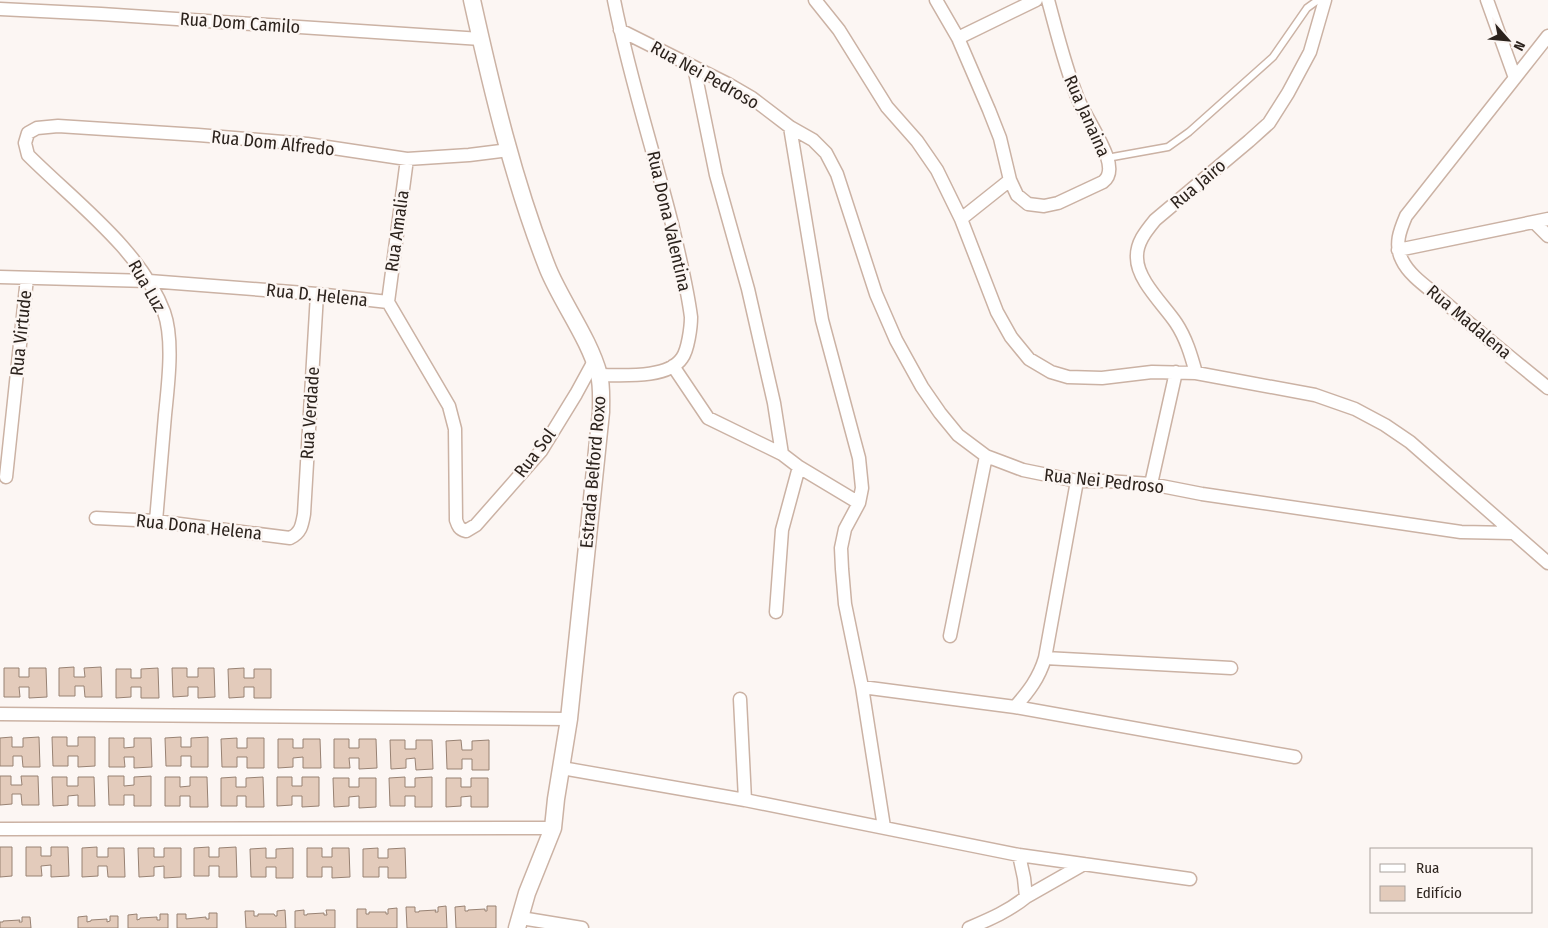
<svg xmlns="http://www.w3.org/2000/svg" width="1548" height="928" viewBox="0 0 1548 928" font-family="'Fira Sans Condensed',sans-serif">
	<rect width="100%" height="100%" fill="#fcf6f3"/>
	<path fill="#e3cbbb" stroke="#988273" d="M74,667V677H85L84,668L101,667L102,697H85L84,686H75V696H59V668Z
		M4,668H19V677H29V668H46L47,697L29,698V687H19L20,697H4Z
		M158,668L159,698H141V687H131V697L116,698V669H131V678H141V669Z
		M172,668H187V677H198V668H214L215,697L198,698V687H188V696L173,697Z
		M244,668V678H254V669H271V698H254V687H244V697L229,698L228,669Z
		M12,737V747H23V738L39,737L40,767H23L22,756H13V766H0V738Z
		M52,737H67V746H78V737H95V766L78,767V756H68V766H53Z
		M181,737V747H191V738L208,737V767H191V756H181V766H166L165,738Z
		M109,738H124V748L134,747V738H151L152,767L134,768V757H124L125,767H109Z
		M237,738V748H247V738H264V768H247V757H237V767H222L221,739Z
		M278,739H293V748H303V739H320L321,768H303V757L293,758V767L278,768Z
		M334,739H349V748H359V739H376L377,768L359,769V758H349L350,768H334Z
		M390,740H405V749H416V740H432L433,769L416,770L415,758L406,759V768L391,769Z
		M461,740L462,750H472V741L489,740V770H472V759H462V769H447L446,741Z
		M0,776H11V785H22L21,776H38L39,805H22L21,794H12V804L0,805Z
		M108,776H124V786L134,785V777L151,776V806H134V795H124V805H109Z
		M52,777H67V786H78V777H94L95,806H78V795L68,796V805L53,806Z
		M165,777H180V787L190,786V777H207L208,807H190V796H180V806H165Z
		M236,777V787H246V778L263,777L264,807H246V796H237V806H221V778Z
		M277,777H292V786H302V777H319V806L302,807V796H292V805L277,806Z
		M405,777V787H415V778L432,777V807H415V796H405V806H390L389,778Z
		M333,778H349V787H359V778H376V807L359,808V796L349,797V806L334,807Z
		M446,778H461V787H471V778H488V807H471V796L461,797V806L446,807Z
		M0,847H12V876L0,877Z
		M26,847H41V856H51V847H68L69,876L51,877V865L41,866L42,876H26Z
		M97,847V857H108V848H124L125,877H108L107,866H98V876L82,877V848Z
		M209,847V857H219V848L236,847L237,877H219V866H209V876H194V848Z
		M138,848H154V857H164V848H181V877L164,878V866L154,867V876L139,877Z
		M266,848V858H276V849L293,848V878H276V867H266V877H251L250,849Z
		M307,848H322V857H332V848H349L350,877L332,878V867H322V877H307Z
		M378,848V858H388V849L405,848L406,878H388V867H379V877H363V849Z
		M446,906L447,928H407L406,907H415V912H419V911L436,910L435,912H438V907Z
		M465,906V911H468V910L485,909V911H487V906H496V928H456L455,907Z
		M397,908V928H357V909H366V914H369V912H386V914H388V909Z
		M285,910L286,928H246L245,911H254V916H258V914H274L275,916H277V911Z
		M304,910V915H307V914L324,913V915H327L326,910H335V928H295V911Z
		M209,913H217V928H177V914H186V919L206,917V919H209Z
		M137,914V920L140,919V918L157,917V920H160V914H168V928H128V915Z
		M87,916V922L91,921V920L107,919V922L110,921V916H118V928H78V917Z
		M22,917H30L31,928H0V922H3V921L20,920L19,922H22Z"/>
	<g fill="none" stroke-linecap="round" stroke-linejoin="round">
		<g stroke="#cbb2a4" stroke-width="9">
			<path id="service" d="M1107,158L1168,147L1189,132L1273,57L1307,8L1318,0"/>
		</g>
		<g stroke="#cbb2a4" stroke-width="15">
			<path id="minor" d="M815,0L839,30L887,107L917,141L937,170L961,219L997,312L1011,337L1029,359L1051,372L1068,377L1102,378L1152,372L1196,373L1315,395L1355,409L1385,425L1410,442L1548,563
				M936,0L958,38L989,110L1000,138L1010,180L1017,195L1028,204L1044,206L1058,203L1103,182C1111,176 1110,166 1107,157C1100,137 1087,119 1078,99C1065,67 1057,33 1048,0
				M1487,0L1515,78
				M0,9L101,14L481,39
				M620,30L728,84L752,98L790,127L813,140L826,153L837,174L876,294L896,340L922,387L940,413L958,435L986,456L1023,470L1077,481H1106L1151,484L1202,494L1461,532L1512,533
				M1548,36L1406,216C1400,230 1394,245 1402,260C1409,275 1427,287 1439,297C1475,329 1511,358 1548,388
				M958,38L1036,0
				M694,67L716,175L748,289L774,403L782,454L799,467L782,530L776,612
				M790,127L822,320L859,458L862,488L859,503L845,529L841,548L842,569L845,604L862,687L884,827
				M961,219L1010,180
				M1534,222L1548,236
				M1398,250L1548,219
				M0,277L149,281L317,294L388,302L449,406L455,429L456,520C458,526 459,529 466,531L476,525L541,451L576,394L594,361
				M388,302L407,159
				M673,366L708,418L782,454
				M1196,373C1191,355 1186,338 1176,323C1164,305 1137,280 1137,258C1136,243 1146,231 1155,220L1249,141L1269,123L1288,93L1310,52L1325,0
				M599,375C622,375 668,379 682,358C688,350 691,327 691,317C687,286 679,255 672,224C653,149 629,76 614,0
				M799,467L859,503
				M6,477L27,278
				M1151,484L1176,372
				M96,518L156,521L290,538C301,533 302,525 304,514L317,294
				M156,521C159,486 162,450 165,415C168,385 174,340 164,312C141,250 74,201 28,155L25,143L28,133L37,128L58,126L198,135L307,144L407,159L469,155L509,150
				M950,636L986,456
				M1045,658L1231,668
				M862,687L1015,707C1029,691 1039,678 1045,658L1077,481
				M740,699L745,800
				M1015,707L1295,757
				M0,714L569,719
				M562,768L745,800L1019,855L1190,879
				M0,829L553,828
				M1026,897L1084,864
				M521,918L582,928
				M969,928C990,919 1009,911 1026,897L1024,878L1019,855"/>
		</g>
		<g stroke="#cbb2a4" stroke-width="19">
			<path id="tertiary" d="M472,0C492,90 514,183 548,269C562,303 589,338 599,375C602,386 601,400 601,412L569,719L556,799L553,828L527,893L517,928"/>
		</g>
		<use href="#service" stroke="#fff" stroke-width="6"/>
		<use href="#minor" stroke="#fff" stroke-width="12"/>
		<use href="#tertiary" stroke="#fff" stroke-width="16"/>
	</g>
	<g text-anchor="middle" stroke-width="5" stroke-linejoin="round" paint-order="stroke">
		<g font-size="18" fill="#2c231d" stroke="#fcf6f3">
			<text transform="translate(240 23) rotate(4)" y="6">Rua Dom Camilo</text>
			<text transform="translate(705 75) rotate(29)" y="6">Rua Nei Pedroso</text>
			<text transform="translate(1087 116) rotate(66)" y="6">Rua Janaina</text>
			<text transform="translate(273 143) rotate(6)" y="6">Rua Dom Alfredo</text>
			<text transform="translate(1198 184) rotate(-40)" y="6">Rua Jairo</text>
			<text transform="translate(669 221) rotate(77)" y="6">Rua Dona Valentina</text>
			<text transform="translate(397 231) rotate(-82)" y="6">Rua Amalia</text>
			<text transform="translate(147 286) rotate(60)" y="6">Rua Luz</text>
			<text transform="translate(317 295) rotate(6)" y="6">Rua D. Helena</text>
			<text transform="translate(1469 322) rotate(40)" y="6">Rua Madalena</text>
			<text transform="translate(21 333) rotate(-84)" y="6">Rua Virtude</text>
			<text transform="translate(310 413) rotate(-86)" y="6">Rua Verdade</text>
			<text transform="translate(535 453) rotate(-53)" y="6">Rua Sol</text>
			<text transform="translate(593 472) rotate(-85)" y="6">Estrada Belford Roxo</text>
			<text transform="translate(1104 481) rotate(6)" y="6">Rua Nei Pedroso</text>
			<text transform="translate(199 527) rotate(6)" y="6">Rua Dona Helena</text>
		</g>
	</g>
	<rect x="1370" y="848" width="162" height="65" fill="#fcf6f3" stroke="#a9a29d"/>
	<rect x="1380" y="864" width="25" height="8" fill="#ffffff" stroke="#a9a29d"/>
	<text x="1416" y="873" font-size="15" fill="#2c231d">Rua</text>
	<rect x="1380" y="886" width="25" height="15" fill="#e3cbbb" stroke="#a9a29d"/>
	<text x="1416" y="898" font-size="15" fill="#2c231d">Edifício</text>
	<g transform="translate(1508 40) rotate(117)" stroke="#fcf6f3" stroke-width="4" paint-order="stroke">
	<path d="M0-4L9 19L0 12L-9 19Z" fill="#2c231d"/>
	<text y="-8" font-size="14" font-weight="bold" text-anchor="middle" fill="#2c231d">N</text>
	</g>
</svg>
